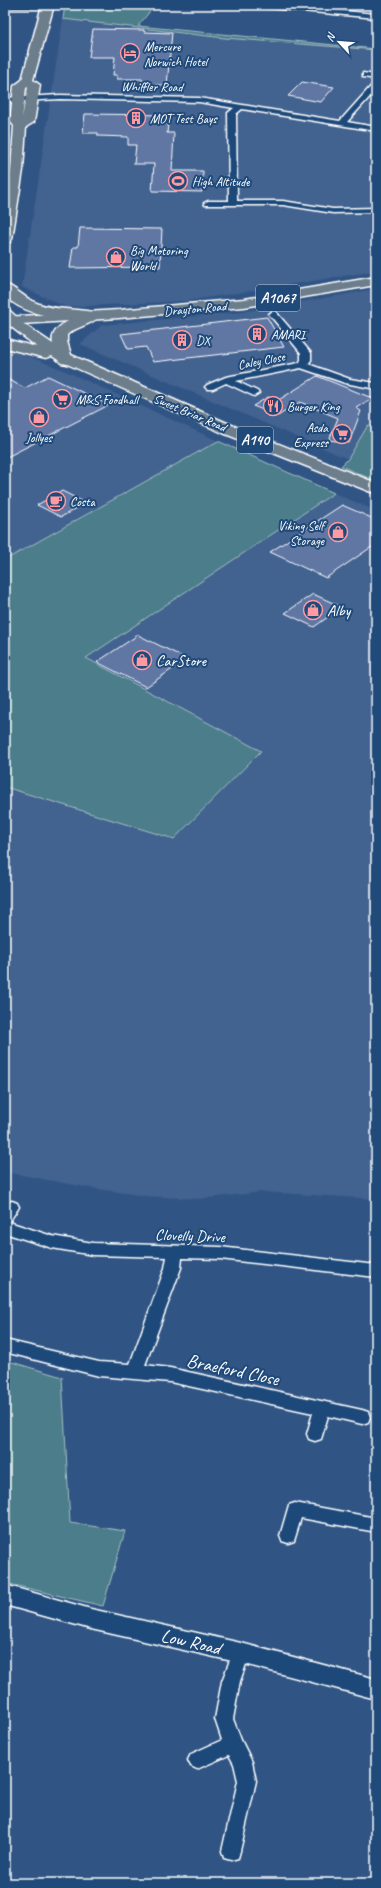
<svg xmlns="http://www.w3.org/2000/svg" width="381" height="1888" viewBox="0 0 381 1888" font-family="Caveat,sans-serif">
	<rect width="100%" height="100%" fill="#305585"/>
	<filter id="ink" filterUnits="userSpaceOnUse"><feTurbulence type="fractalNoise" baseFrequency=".025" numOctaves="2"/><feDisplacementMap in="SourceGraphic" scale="8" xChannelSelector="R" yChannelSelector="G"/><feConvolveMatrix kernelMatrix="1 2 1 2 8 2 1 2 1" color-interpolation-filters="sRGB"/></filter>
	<g filter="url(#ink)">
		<path fill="#426290" d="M63,19L224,38L376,50V271L186,301L66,307L22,287Z
			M376,289V429L368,426L348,459L80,344L102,325L241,312Z
			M5,347L61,369L218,441L5,560Z
			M334,493L376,511V1199L263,1192L198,1199L145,1196L85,1187L5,1172V787L174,839L261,751L86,658Z"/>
		<path fill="#4c7e8a" stroke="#a6bec4" d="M65,5H155L138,26L376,49V50L224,38L63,19Z
			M368,425L376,429V481L341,466L348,459Z
			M218,441L334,493L86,658L261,751L174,839L5,787V560Z
			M5,1360L62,1377L70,1523L125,1531L103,1606L5,1583Z"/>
		<path fill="#6077a4" stroke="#fff" d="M93,29L144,30V32L172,33L167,85H142V79H117V75H113L115,57H89Z
			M302,82L334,87L321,102L288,96Z
			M85,114L169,115L167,133H174L172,171H203L202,192L152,191L154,164H134L136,145H128V137L98,136V133H83Z
			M80,228L162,229L160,267L70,268L73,247H78Z
			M267,317L284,347L153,362L146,347L128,349L121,334Z
			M48,376L109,405L5,458V378L25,388Z
			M317,376L372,398L356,408L361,411L349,443L329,440L338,418L300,402L278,416L253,406L268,397L277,401Z
			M62,491L86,503L61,517L37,505Z
			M342,505L376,520V544L326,578L270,552Z
			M313,594L342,607L314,627L285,613Z
			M138,635L187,659L146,687L97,662Z"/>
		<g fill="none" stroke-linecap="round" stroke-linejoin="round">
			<g stroke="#fff" stroke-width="3">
				<path id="minor" d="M5,5H51L48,7H5Z
					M256,5H281L376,14V18L259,7Z
					M363,73L376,75V79L363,77Z
					M373,84H376V90L347,122L376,127V131L242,109L236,114L237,201H283L333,209L376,208V212L333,213L283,205H205L204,203L208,201H229L228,113L234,108L199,102L60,99L5,102V98L60,95L199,98L340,121Z
					M273,311L276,312L311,353V360L308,364L350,379L376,383V389L345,383L301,368L236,381L257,391L259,393L254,396L226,383L213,389H207L205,387L207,385L226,377L299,363L301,360V353L269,314Z
					M12,1201L17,1203L19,1207L9,1222L52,1236L93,1243L220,1247L376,1265V1277L220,1259L182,1258L181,1268L145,1365L170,1368L362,1410L368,1412L370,1417L368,1422L362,1424L328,1416L321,1439L315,1441L309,1439L307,1434L313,1413L170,1382L99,1376L5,1352V1340L99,1362L130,1364L165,1268L167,1257L93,1255L52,1248L5,1233V1206L7,1203Z
					M295,1503L376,1518V1532L301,1518L294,1541L288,1543L282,1541L280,1536L289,1505Z
					M241,1645L247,1647L250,1653L240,1681L233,1719L241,1740L252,1762L256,1781L240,1851L238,1858L231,1860L224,1858L222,1851L238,1781L234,1764L229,1755L197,1769L191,1766L188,1760L191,1754L222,1740L215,1719L222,1681L235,1647Z"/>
			</g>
			<g stroke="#fff" stroke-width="3">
				<path id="tertiary" d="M5,1585L91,1609L241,1643L376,1679V1699L241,1663L91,1629L5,1605Z"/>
			</g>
			<g stroke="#fff" stroke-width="3">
				<path id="primary" d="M376,277V285L244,307L119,318L5,325V317L119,310L244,299Z"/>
			</g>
			<g stroke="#fff" stroke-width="3">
				<path id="trunk" d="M42,5H54L33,80L40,85L34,122L26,127L23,170L12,239L10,242L5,243V201L11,170L14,126L10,121L14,86L22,80ZM28,87L22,118L26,88Z
					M5,284C14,286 26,300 39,304C58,311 78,308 97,313L99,316C93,325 76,326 67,335V341L71,355L234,426L376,483V494L223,433L67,364L61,363L58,360L52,356L46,358L5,348V339L37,347L5,322V310L10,311L25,325L53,344C50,331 62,324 72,319C49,317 22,313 5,296Z"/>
			</g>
			<use href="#minor" fill="#1f4a7a" fill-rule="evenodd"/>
			<use href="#tertiary" fill="#1f4a7a" fill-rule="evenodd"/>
			<use href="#primary" fill="#6c7d8c" fill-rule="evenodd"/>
			<use href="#trunk" fill="#6c7d8c" fill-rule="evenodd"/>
		</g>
	</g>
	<defs>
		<g id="hotel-ring" transform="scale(1)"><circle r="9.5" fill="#1f4a7a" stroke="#ff9aa2" stroke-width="1.5"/><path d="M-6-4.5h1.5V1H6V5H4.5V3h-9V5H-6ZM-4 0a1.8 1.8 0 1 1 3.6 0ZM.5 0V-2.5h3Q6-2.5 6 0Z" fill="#ff9aa2"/></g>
		<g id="building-ring" transform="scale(1)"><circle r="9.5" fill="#1f4a7a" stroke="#ff9aa2" stroke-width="1.5"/><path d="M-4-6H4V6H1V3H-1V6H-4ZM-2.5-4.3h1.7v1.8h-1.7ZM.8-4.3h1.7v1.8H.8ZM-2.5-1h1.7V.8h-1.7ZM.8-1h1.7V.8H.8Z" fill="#ff9aa2"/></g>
		<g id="stadium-ring" transform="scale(1)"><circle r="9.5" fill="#1f4a7a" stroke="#ff9aa2" stroke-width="1.5"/><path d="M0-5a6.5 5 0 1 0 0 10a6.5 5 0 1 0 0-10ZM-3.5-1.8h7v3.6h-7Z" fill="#ff9aa2"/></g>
		<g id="shop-ring" transform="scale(1)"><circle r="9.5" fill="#1f4a7a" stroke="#ff9aa2" stroke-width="1.5"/><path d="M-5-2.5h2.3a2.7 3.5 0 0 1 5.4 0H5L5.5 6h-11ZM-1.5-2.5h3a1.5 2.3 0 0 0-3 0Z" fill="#ff9aa2"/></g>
		<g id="supermarket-ring" transform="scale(1)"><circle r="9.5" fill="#1f4a7a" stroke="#ff9aa2" stroke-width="1.5"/><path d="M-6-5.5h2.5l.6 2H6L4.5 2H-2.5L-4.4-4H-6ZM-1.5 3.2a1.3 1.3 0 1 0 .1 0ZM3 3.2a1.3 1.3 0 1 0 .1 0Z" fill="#ff9aa2"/></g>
		<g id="restaurant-ring" transform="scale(1)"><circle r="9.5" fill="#1f4a7a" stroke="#ff9aa2" stroke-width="1.5"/><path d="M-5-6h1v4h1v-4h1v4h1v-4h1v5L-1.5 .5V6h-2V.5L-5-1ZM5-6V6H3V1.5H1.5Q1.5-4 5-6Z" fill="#ff9aa2"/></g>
		<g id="cafe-ring" transform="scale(1)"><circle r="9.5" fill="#1f4a7a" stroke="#ff9aa2" stroke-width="1.5"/><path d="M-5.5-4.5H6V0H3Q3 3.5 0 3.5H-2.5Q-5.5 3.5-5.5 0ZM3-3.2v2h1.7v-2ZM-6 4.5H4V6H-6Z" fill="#ff9aa2"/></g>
	</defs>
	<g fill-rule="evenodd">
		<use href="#hotel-ring" x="130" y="53"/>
		<use href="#building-ring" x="136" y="118"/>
		<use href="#stadium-ring" x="178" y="181"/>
		<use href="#shop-ring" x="116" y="257"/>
		<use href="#building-ring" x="257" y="334"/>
		<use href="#building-ring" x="182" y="340"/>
		<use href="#supermarket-ring" x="62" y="399"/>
		<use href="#restaurant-ring" x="273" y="406"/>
		<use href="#shop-ring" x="39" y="417"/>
		<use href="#supermarket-ring" x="342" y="434"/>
		<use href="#cafe-ring" x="56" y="501"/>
		<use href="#shop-ring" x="338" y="532"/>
		<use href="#shop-ring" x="313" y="610"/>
		<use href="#shop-ring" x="142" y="660"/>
	</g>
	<g text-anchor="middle" stroke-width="4" stroke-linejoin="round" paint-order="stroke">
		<g font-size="13" fill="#fff" stroke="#1f4a7a" text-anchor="start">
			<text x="144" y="51">Mercure<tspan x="144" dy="15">Norwich Hotel</tspan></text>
			<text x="150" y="123">MOT Test Bays</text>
			<text x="192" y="186">High Altitude</text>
			<text x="130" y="255">Big Motoring<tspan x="130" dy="15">World</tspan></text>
			<text x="271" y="339">AMARI</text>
			<text x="196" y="345">DX</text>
			<text x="76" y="404">M&amp;S Foodhall</text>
			<text x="287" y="411">Burger King</text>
			<text x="328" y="432" text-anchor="end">Asda<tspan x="328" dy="15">Express</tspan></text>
			<text x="39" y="442" text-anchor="middle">Jollyes</text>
			<text x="70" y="506">Costa</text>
			<text x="324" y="530" text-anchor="end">Viking Self<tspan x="324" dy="15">Storage</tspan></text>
		</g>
		<g font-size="13" fill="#fff" stroke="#1f4a7a">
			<text transform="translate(152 86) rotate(1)" y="5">Whiffler Road</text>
			<text transform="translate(195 308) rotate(-5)" y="5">Drayton Road</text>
			<text transform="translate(261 360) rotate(-11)" y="5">Caley Close</text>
			<text transform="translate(190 412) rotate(23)" y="5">Sweet Briar Road</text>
		</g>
		<g fill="#1f4a7a" stroke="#bcc9d7" stroke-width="1">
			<rect x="256" y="285" width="44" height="26" rx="3"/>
			<rect x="237" y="427" width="36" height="26" rx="3"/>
		</g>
		<g font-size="15" font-weight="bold" fill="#fff">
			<text x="278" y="303">A1067</text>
			<text x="255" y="445">A140</text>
		</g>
		<g font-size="16" fill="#fff" stroke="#1f4a7a" text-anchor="start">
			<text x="327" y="616">Alby</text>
			<text x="156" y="666">CarStore</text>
		</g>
		<g font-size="16" fill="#fff" stroke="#1f4a7a">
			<text transform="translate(190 1235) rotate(2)" y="6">Clovelly Drive</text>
		</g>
		<g font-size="19" fill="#fff" stroke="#1f4a7a">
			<text transform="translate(233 1369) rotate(12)" y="7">Braeford Close</text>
			<text transform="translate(191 1641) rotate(13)" y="7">Low Road</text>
		</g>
	</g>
	<rect width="381" height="1888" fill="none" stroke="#1f4a7a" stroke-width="20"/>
	<rect x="10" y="10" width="361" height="1868" fill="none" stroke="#fff" stroke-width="1.5" filter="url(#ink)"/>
	<g transform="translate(339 42) rotate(296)" stroke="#1f4a7a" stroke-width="3" paint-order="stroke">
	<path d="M0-3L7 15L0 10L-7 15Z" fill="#ffffff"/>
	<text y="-6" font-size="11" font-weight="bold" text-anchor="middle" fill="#ffffff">N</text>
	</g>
</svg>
